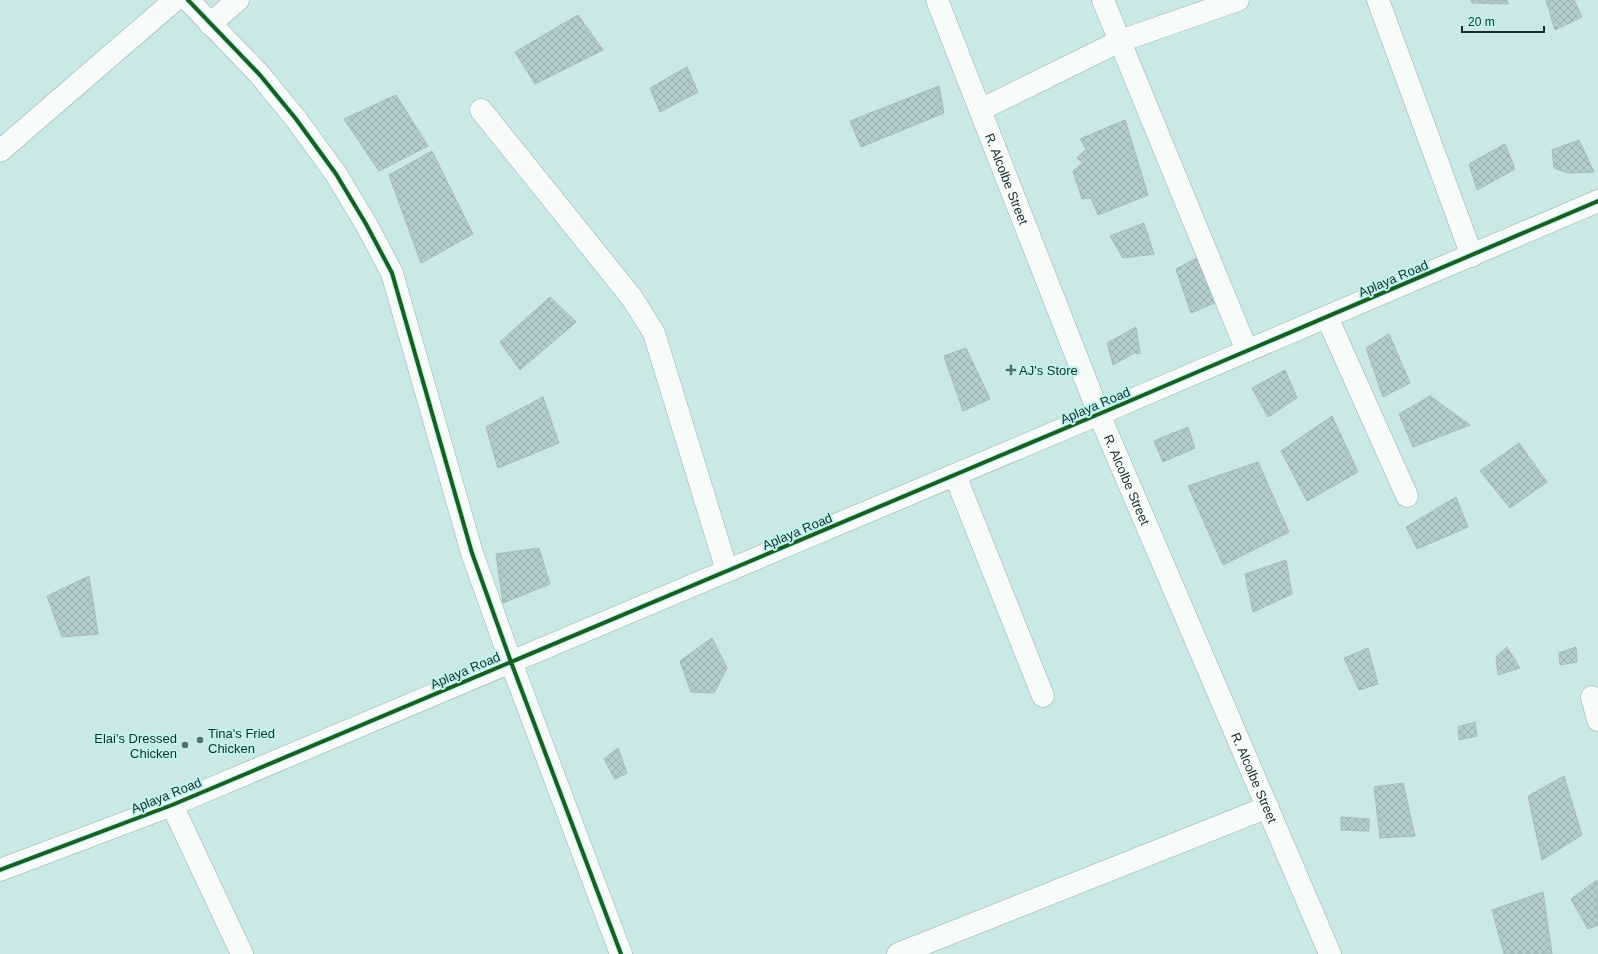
<svg xmlns="http://www.w3.org/2000/svg" width="1598" height="954" viewBox="0 0 1598 954" font-family="Arial,sans-serif">
	<defs>
		<pattern id="building-cross-hatch" width="8" height="8" patternUnits="userSpaceOnUse"><rect width="8" height="8" fill="#b4cccd"/><path d="M0 0l8 8M0 8l8-8" fill="none" stroke="#9aafb0"/></pattern>
	</defs>
	<rect width="100%" height="100%" fill="#cae8e6"/>
	<path fill="url(#building-cross-hatch)" stroke="#a4bbbc" d="M1471,0H1507L1508,4L1472,3Z
		M1546,0H1574L1582,17L1555,30Z
		M578,15L603,50L535,84L515,52Z
		M687,67L698,92L660,112L650,88Z
		M939,86L944,113L861,147L850,121Z
		M396,95L428,146L379,171L344,119Z
		M1125,120L1148,195L1098,215L1091,198L1082,199L1073,171L1083,163L1077,158L1086,149L1080,139Z
		M1579,140L1594,172L1568,173L1554,168L1552,150Z
		M1505,144L1515,169L1477,190L1469,164Z
		M432,151L473,234L421,263L389,175Z
		M1144,223L1154,254L1123,258L1110,236Z
		M1206,253L1224,299L1191,313L1176,269Z
		M550,297L576,322L520,370L500,342Z
		M1136,327L1140,354L1134,353L1113,365L1107,343Z
		M1389,334L1410,383L1383,397L1366,348Z
		M966,348L990,399L963,411L944,356Z
		M1285,370L1297,398L1268,417L1252,388Z
		M1430,396L1470,425L1413,447L1399,414Z
		M543,397L559,443L498,468L486,427Z
		M1332,416L1358,472L1307,501L1281,451Z
		M1188,427L1195,448L1163,462L1154,441Z
		M1519,443L1547,482L1510,508L1480,471Z
		M1258,462L1289,532L1223,565L1188,486Z
		M1456,497L1468,527L1417,549L1406,527Z
		M539,548L550,584L503,603L496,554Z
		M1286,560L1292,594L1253,612L1245,574Z
		M89,576L98,634L62,637L47,596Z
		M712,638L727,668L714,693L691,692L680,661Z
		M1507,647L1520,668L1498,675L1496,657Z
		M1576,647L1577,662L1560,665L1559,653Z
		M1368,648L1378,684L1359,690L1344,658Z
		M1475,722L1477,736L1459,740L1458,727Z
		M618,748L627,773L615,779L604,759Z
		M1564,776L1582,835L1542,860L1528,796Z
		M1403,783L1415,836L1380,838L1374,787Z
		M1341,817L1369,819V831L1341,830Z
		M1597,880L1598,925L1588,929L1571,899Z
		M1543,892L1552,954H1504L1492,910Z"/>
	<g fill="none" stroke-linecap="round" stroke-linejoin="round">
		<g stroke="#95adab" stroke-width="23">
			<g id="minor">
				<path d="M188,0L260,75L296,119L336,174L366,224L392,273L472,553L511,662L621,954"/>
				<path id="s1" d="M937,0L1099,414L1330,954"/>
				<path d="M1103,0L1247,351"/>
				<path d="M1378,0L1472,256"/>
				<path d="M210,24L238,0"/>
				<path d="M481,110L632,298L654,333L727,571"/>
				<path d="M980,110L1120,41L1238,0"/>
				<path d="M0,151L175,0"/>
				<path d="M1327,317L1407,496"/>
				<path d="M955,475L1043,696"/>
				<path d="M1592,697L1598,720"/>
				<path d="M172,805L242,954"/>
				<path d="M0,870L172,805L1099,414L1598,201"/>
				<path d="M898,954L1268,807"/>
			</g>
		</g>
		<use href="#minor" stroke="#f7fcfb" stroke-width="22"/>
		<g stroke="#bdf5f0" stroke-width="6">
			<path id="cycleway" d="M188,0L260,75L296,119L336,174L366,224L392,273L472,553L511,662L621,954
				M0,870L172,805L1099,414L1598,201"/>
		</g>
		<use href="#cycleway" stroke="#1b5e20" stroke-width="4"/>
	</g>
	<g fill="#556e6c" stroke="#bdf5f0" stroke-width="1.5">
		<path d="M1009 364h4v4h4v4h-4v4h-4v-4h-4v-4h4z"/>
		<circle cx="200" cy="740" r="4"/>
		<circle cx="185" cy="745" r="4"/>
	</g>
	<g text-anchor="middle" stroke-width="4" stroke-linejoin="round" paint-order="stroke">
		<g font-size="13" fill="#162c2a" stroke="#bdf5f0">
			<text dy="5" stroke="none"><textPath href="#s1" startOffset="192">R. Alcolbe Street</textPath></text>
			<text transform="translate(1393 278) rotate(-23)" y="5">Aplaya Road</text>
			<text transform="translate(1095 405) rotate(-23)" y="5">Aplaya Road</text>
			<text dy="5" stroke="none"><textPath href="#s1" startOffset="516">R. Alcolbe Street</textPath></text>
			<text transform="translate(797 531) rotate(-23)" y="5">Aplaya Road</text>
			<text transform="translate(465 670) rotate(-23)" y="5">Aplaya Road</text>
			<text dy="5" stroke="none"><textPath href="#s1" startOffset="840">R. Alcolbe Street</textPath></text>
			<text transform="translate(166 795) rotate(-22)" y="5">Aplaya Road</text>
		</g>
		<g font-size="13" fill="#162c2a" stroke="#bdf5f0" text-anchor="start">
			<text x="1019" y="375">AJ's Store</text>
			<text x="208" y="738">Tina's Fried<tspan x="208" dy="15">Chicken</tspan></text>
			<text x="177" y="743" text-anchor="end">Elai's Dressed<tspan x="177" dy="15">Chicken</tspan></text>
		</g>
	</g>
	<path d="M1462 26v6h82v-6" fill="none" stroke="#162c2a" stroke-width="2"/>
	<text x="1468" y="26" font-size="12" fill="#162c2a" stroke="#bdf5f0" stroke-width="3" paint-order="stroke">20 m</text>
</svg>
